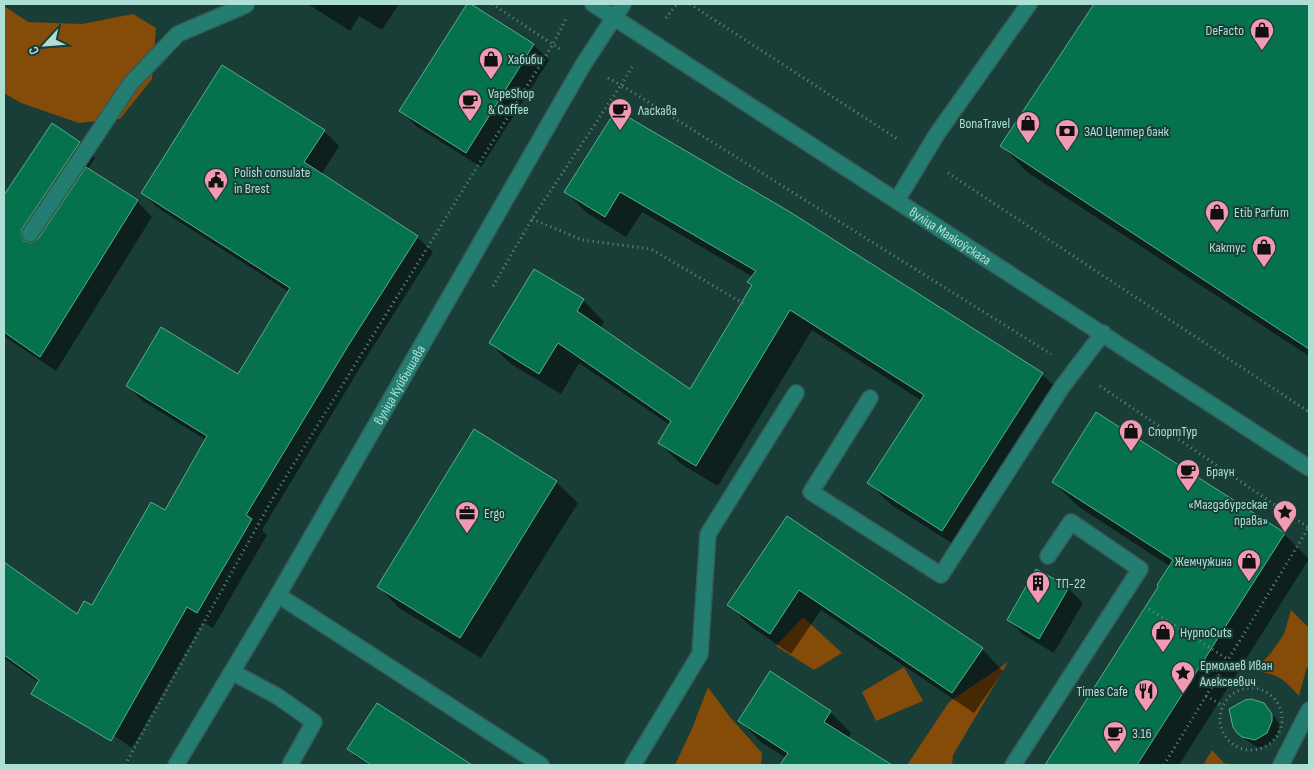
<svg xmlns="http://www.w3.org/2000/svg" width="1313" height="769" viewBox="0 0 1313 769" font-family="'Sofia Sans Condensed',sans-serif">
	<rect width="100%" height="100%" fill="#193d37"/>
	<path fill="#844b09" d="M4,6L28,22L82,24L133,14L156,28L152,79L120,119L79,123L21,103L4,93Z
		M1291,610L1309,628V664L1306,670L1299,696C1283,678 1278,674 1254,671L1271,653L1284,634Z
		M803,617L842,653L814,670L776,646Z
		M1008,662L953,755L952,765H907L949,702Z
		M904,667L923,701L876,721L862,692Z
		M708,687L730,717L762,753L761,765H675L691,731Z
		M1212,750L1224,763L1234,765H1203Z"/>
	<path fill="#0007" d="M308,4H399L382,30L359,16L350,31Z
		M468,4L534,45L549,60L481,167L416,126L401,111Z
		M1095,4H1309V356L1027,172L1002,146Z
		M616,111L1042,374L1063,395L964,551L890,504L869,483L922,401L812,330L718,486L681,464L659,443L670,425L579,363L561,394L511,364L490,343L534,271L583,300L604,322L600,329L691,391L753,286L749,282L753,277L642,212L626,237L587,213L566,192Z
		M52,125L79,143L95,158L87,170L137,201L152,217L56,371L4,336V197Z
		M324,131L339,146L321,175L417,237L433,252L364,361L262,530L267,535L213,628L203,622L132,748L4,658V564L77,616L92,607L165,511L206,440L143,401L127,386L239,376L289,292L158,208L143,193Z
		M1097,414L1284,534L1309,559L1179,765H1046L1171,567L1079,507L1053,482Z
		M556,482L578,503L481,658L399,608L378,586Z
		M787,518L982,649L1003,671L974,713L821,610L791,654L750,626L729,605Z
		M1068,588L1083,603L1054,653L1024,635L1008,620Z
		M378,704L470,765H369L356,757L348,749Z
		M1268,709L1276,718L1280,726L1274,741L1263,747H1257L1246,740L1238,732Z
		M830,712L851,733L848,738L865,750L881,765H782L786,758L761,742L740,721Z"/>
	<path fill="#06724d" stroke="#57af87" d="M467,4H471L534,44L466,153L399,111Z
		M1094,4H1309V349L1000,146Z
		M222,65L325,130L304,162L418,236L348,346L246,515L252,519L197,613L187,607L111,741L31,694L39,680L4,655V562L77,614L84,601L92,605L151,502L165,510L207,436L126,386L161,327L238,374L290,288L141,193Z
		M616,110L790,212L1043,373L942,531L867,483L924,395L790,310L696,466L658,443L671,421L558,343L539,374L489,343L534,269L584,299L577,311L690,389L752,285L747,282L756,271L620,192L605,217L564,192Z
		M52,123L80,142L22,229L21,234L24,241L30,243L38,239L86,167L138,200L40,357L4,332V195Z
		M1096,412L1285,533L1137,765H1045L1158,587L1157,585L1173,560L1052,482Z
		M474,429L557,481L460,638L377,587Z
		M787,516L983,648L952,693L799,590L770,634L727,605Z
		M1036,569L1069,587L1039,639L1007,620Z
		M770,671L831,711L824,722L892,765H780L788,753L738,721Z
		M1251,699L1264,703L1272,714V721L1267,733L1255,740L1242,737L1237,733L1233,727L1229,709L1245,700Z
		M377,703L472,765H371L347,749Z"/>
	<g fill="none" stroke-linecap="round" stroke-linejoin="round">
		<g stroke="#345b56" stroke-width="18">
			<g id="minor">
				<path id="s1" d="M593,4L1309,468"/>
				<path d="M897,200L937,134L1029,4"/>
				<path d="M30,234L131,83L178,34L246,5"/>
				<path d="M870,398L811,492L941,575L1062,387L1103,333"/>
				<path d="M278,595L541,765"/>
				<path d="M232,672L277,696L314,722L290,765"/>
				<path id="s2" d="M176,765L278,595L583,65L623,4"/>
				<path d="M633,765L700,654L708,534L796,393"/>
				<path d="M1013,765L1140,569L1071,522L1048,556"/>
				<path d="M1281,765L1309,710"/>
			</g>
		</g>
		<path stroke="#628c84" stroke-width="3" stroke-dasharray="1 4" stroke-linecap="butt" d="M492,4L560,49
			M690,4L899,140
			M666,18L677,4
			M608,78L621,85L634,64
			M948,173L1309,412
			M532,219L582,240L651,249L746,305
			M493,286L532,219L621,85L1051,354
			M1100,386L1309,528
			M1149,609L1229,660
			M1220 719a31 31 0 1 1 62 0a31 31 0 1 1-62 0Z
			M1206,696L1223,706
			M125,765L274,496L553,44L567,17
			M1164,765L1309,527"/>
		<use href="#minor" stroke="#237d71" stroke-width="15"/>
	</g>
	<defs>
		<g id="shop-pin" transform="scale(1.25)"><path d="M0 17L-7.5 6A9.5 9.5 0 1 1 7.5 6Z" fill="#f19ab2" stroke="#193d37"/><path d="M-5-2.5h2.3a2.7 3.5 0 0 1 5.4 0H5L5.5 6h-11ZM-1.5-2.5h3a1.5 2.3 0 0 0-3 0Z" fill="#111"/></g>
		<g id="cafe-pin" transform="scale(1.25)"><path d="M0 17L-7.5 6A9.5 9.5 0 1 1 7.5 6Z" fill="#f19ab2" stroke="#193d37"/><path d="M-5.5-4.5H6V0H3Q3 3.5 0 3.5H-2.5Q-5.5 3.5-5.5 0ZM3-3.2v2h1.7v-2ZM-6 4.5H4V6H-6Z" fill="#111"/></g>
		<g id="bank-pin" transform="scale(1.25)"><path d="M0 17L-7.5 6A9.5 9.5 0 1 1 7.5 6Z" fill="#f19ab2" stroke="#193d37"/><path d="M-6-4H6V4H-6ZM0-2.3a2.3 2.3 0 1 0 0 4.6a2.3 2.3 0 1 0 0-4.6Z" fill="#111"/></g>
		<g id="civic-pin" transform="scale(1.25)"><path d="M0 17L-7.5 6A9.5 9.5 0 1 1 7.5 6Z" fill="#f19ab2" stroke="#193d37"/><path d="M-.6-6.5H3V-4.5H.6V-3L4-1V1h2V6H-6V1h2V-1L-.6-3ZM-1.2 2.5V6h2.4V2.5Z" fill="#111"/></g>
		<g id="sight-pin" transform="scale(1.25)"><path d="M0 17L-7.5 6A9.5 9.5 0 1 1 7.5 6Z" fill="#f19ab2" stroke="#193d37"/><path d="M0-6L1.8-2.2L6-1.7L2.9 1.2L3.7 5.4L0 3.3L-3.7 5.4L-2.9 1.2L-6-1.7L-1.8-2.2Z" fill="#111"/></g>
		<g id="office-pin" transform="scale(1.25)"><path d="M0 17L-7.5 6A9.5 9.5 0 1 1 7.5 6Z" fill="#f19ab2" stroke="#193d37"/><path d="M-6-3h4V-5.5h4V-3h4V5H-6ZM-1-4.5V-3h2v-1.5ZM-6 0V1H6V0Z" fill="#111"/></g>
		<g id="building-pin" transform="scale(1.25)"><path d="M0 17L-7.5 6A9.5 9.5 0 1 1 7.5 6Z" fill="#f19ab2" stroke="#193d37"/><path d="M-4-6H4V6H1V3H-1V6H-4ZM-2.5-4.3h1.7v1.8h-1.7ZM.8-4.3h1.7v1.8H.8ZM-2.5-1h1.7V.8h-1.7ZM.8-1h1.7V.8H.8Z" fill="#111"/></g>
		<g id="restaurant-pin" transform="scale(1.25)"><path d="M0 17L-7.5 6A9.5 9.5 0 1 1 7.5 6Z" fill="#f19ab2" stroke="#193d37"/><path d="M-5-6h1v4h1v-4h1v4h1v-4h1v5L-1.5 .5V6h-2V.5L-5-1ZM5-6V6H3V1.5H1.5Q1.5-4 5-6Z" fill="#111"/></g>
	</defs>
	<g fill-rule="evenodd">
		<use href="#shop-pin" x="1262" y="30"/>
		<use href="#shop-pin" x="491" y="59"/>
		<use href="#cafe-pin" x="470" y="101"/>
		<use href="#cafe-pin" x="620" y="110"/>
		<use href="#shop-pin" x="1028" y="123"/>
		<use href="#bank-pin" x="1067" y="131"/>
		<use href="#civic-pin" x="216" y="180"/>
		<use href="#shop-pin" x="1217" y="212"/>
		<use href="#shop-pin" x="1264" y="247"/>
		<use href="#shop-pin" x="1131" y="431"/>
		<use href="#cafe-pin" x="1188" y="471"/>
		<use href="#sight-pin" x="1285" y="512"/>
		<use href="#office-pin" x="467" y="513"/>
		<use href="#shop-pin" x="1249" y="561"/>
		<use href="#building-pin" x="1038" y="583"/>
		<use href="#shop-pin" x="1163" y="632"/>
		<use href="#sight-pin" x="1183" y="673"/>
		<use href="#restaurant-pin" x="1146" y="691"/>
		<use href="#cafe-pin" x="1115" y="733"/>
	</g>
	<g text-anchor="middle" stroke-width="4" stroke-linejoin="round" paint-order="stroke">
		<g font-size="14" fill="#addfd5" stroke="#193d37" text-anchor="start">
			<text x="1244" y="35" text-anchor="end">DeFacto</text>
			<text x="508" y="64">Хабиби</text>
			<text x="488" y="98">VapeShop<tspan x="488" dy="16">&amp; Coffee</tspan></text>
			<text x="638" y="115">Ласкава</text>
			<text x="1010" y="128" text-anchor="end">BonaTravel</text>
			<text x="1084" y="136">ЗАО Цептер банк</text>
			<text x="234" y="177">Polish consulate<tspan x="234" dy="16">in Brest</tspan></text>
			<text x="1234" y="217">Etib Parfum</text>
			<text x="1246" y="252" text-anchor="end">Кактус</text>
			<text x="1148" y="436">СпортТур</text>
			<text x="1206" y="476">Браун</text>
			<text x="1268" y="509" text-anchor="end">«Магдэбургскае<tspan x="1268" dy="16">права»</tspan></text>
			<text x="484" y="518">Ergo</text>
			<text x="1232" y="566" text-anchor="end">Жемчужина</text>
			<text x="1056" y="588">ТП-22</text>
			<text x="1180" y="637">HypnoCuts</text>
			<text x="1200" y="670">Ермолаев Иван<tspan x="1200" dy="16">Алексеевич</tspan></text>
			<text x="1128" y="696" text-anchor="end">Times Cafe</text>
			<text x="1132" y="738">3.16</text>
		</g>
		<g font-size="14" fill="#addfd5" stroke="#193d37">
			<text dy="5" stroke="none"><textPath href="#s1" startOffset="426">вуліца Маякоўскага</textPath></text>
			<text dy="5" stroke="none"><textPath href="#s2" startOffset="441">вуліца Куйбышава</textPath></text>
		</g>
	</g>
	<rect width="1313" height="769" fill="none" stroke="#addfd5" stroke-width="10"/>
	<g transform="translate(45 45) rotate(244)" stroke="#193d37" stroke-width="4" paint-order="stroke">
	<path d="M0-4L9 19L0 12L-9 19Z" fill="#addfd5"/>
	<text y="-8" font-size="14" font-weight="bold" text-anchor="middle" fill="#addfd5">С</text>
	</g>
</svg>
